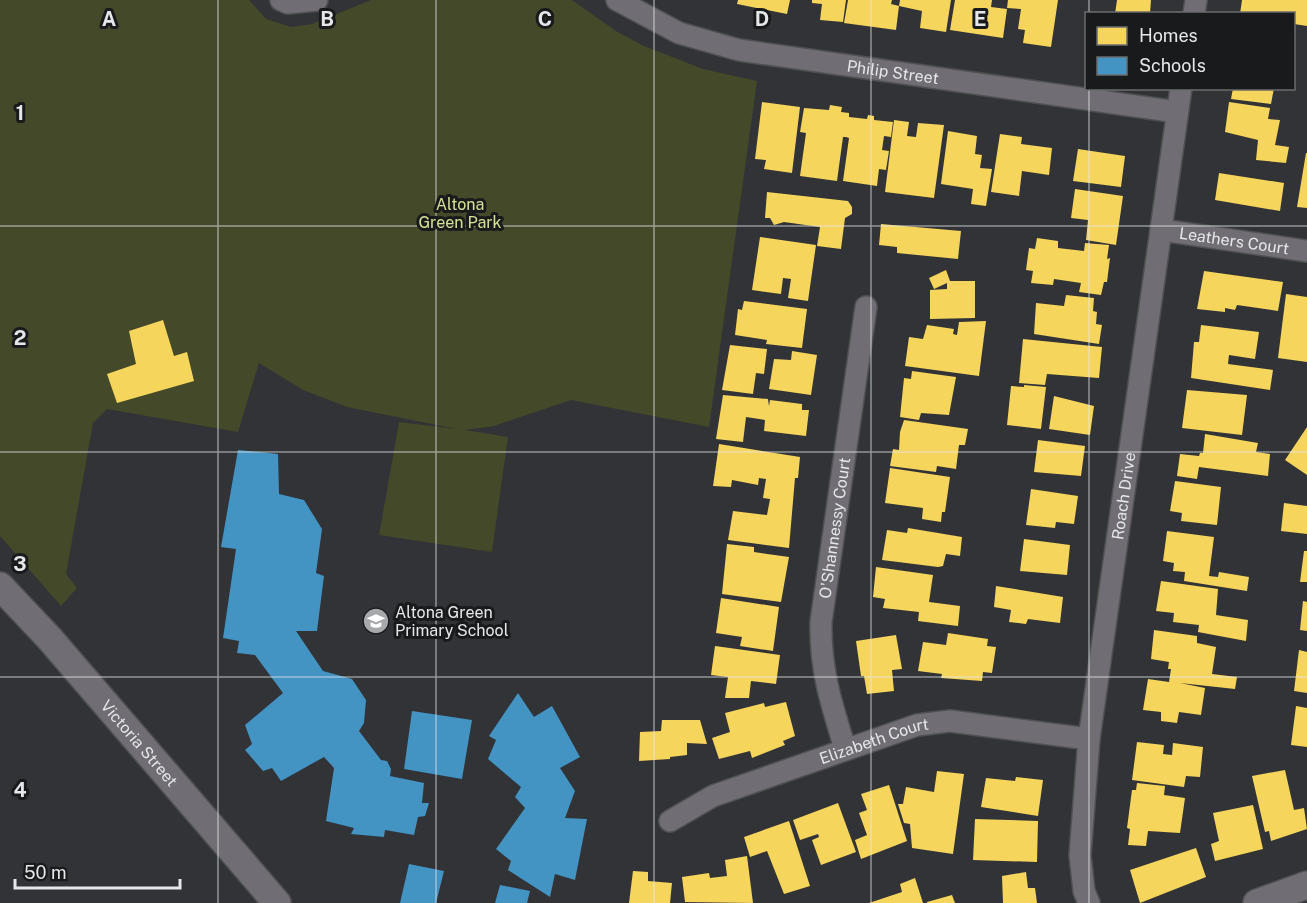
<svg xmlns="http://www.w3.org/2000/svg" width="1307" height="903" viewBox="0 0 1307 903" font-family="'Public Sans',sans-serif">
	<rect width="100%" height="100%" fill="#313336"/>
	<path fill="#434929" d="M0,0H249L266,19L291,27L312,24L371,0H572L616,31L644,46L703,69L757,81L709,427L571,400L494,426L465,430L508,437L492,552L379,535L399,422L457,429L347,407L303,390L259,363L238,432L107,409L93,423L66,574L77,588L61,606L0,536Z"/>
	<path fill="#f6d55c" d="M738,0H790L787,14L737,4Z
		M812,0H846L843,22L820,20L822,4L812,3Z
		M848,0H892L891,4L899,6L896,30L844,23Z
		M900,0H951L946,32L920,28L922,11L899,6Z
		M955,0H992L991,7L1007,9L1003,38L950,30Z
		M1008,0H1058L1051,47L1023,43L1025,30L1018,29L1021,9L1007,8Z
		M1117,0H1151L1150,14H1115Z
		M1242,0H1307V26L1294,24V14H1240Z
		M1233,88H1274L1271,104L1231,99Z
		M762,102L800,107L792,173L764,169L766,160L755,159Z
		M1229,102L1270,108L1268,119L1280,120L1275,145L1289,147L1286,163L1256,160L1258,140L1225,132Z
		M830,105L842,107L841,112L849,113V117L867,119L868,115L874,116V120L893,122L891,137L884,136L882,150L889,151L886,170L879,169L877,186L843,181L849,138L846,137H843L837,181L800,176L806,133L800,132L804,108L829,110Z
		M894,120L909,122L907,136L916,137L918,123L944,125L934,198L885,192Z
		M948,131L977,136L975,154L982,155L980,168L992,169L986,206L971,204L973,189L941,184Z
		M1000,134L1022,137L1021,144L1052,148L1049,175L1022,171L1019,196L991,192Z
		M1078,149L1125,156L1121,187L1073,181Z
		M1306,153H1307V208L1297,207Z
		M1219,173L1284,183L1280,211L1215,200Z
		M1075,189L1123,196L1116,245L1086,240L1088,220L1071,218Z
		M767,192L848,201L852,207V214L845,218L841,249L817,246L820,227L784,222L774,225L770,218H765Z
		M881,224L961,231L958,259L897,253V247L879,245Z
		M760,237L816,245L808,301L788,298L791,279L783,278L781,294L752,290Z
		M1037,238L1058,241V248L1084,251L1085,243L1109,245L1107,259L1110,258L1107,282H1104L1101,295L1079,292L1081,283L1054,279L1053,285L1031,283L1033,271L1026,270L1029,248L1035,249Z
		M946,270L950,281H975V318L930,319V290L947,289V283L934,289L929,278Z
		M1204,271L1283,282L1278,311L1237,305L1235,310L1225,308V312L1197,309Z
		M1286,294L1307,297V362L1278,358Z
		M1066,295L1094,298L1093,311L1097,312L1096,324L1102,325L1099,344L1034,334L1036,303L1064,306Z
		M744,301L807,309L802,348L766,344L767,340L735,335L738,309L742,310Z
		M163,320L174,356L187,352L194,381L117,403L107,374L136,364L129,331Z
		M986,321L979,376L905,366L909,337L923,339L927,325L954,329L953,334L957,335L959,322Z
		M1201,325L1259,332L1255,359L1229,355L1228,364L1273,370L1270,390L1191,378L1194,342H1199Z
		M1023,339L1102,347L1099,378L1047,374L1045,385L1019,383Z
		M730,345L767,349L764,374L756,373L753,394L722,390Z
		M792,351L817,355L811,395L769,389L774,359L791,360Z
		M912,371L956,377L949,415L921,413L919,420L900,417L904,378L911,379Z
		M1024,385L1046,387L1041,429L1007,425L1011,386L1024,387Z
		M1187,390L1247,395L1242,435L1182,428Z
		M723,395L768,399L769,406L770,400L802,404V410H809L806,436L764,431L765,420L746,417L743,442L716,439Z
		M1054,396L1094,406L1090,435L1049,429Z
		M904,420L968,429L965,445H959L956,469L937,466L936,472L890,466L893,449L899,450L900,432Z
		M1307,427V475L1285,460Z
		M1205,434L1258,443L1256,452L1270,454L1268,476L1199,467L1197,479L1177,476L1180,454L1199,456L1200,453H1203Z
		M1038,440L1085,446L1081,476L1034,472Z
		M719,444L800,457L798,478H795L789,548L728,540L733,511L767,515L770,499L763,498L766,479L759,478L758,485L732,480L731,487L713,486Z
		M890,468L950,477L945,512H942L941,522L922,519L923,508L885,503Z
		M1175,481L1221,487L1217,525L1181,521L1182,513L1170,511Z
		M1031,489L1078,496L1074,524L1056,522L1055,528L1026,525Z
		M1284,503L1307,506V534L1281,531Z
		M908,528L962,537L960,556L946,554L943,566L938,567L882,560L887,530L907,533Z
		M1167,531L1214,537L1209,576L1218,577L1219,572L1249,577L1247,591L1184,581L1185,572L1173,571L1174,563L1163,561Z
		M1024,539L1070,545L1067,575L1020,571Z
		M727,544L754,547V552L789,557L781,602L722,594Z
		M1304,551H1307V582H1300Z
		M876,567L933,575L929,602L960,606L958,626L918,621L919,612L883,608L885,599L873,597Z
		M1161,581L1218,589L1216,615L1248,620L1246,641L1198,632L1199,625L1173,622L1174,613L1156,611Z
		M996,586L1063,597L1060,623L1028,619L1026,624L1009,622L1011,610L994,607Z
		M721,598L779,607L773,651L740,646L742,637L716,633Z
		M1303,601L1307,602V631L1300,630Z
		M1154,630L1197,636V643L1216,647L1212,674L1237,677L1235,689L1180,683L1205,688L1201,715L1179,712L1177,723L1161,721V712L1143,710L1148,679L1169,682L1171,669H1168L1169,662L1151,659Z
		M948,633L988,639L987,646L996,647L992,673L983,672L982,681L941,678L942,674L918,671L923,642L946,645Z
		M896,635L902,669L892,670L894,691L867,694L864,676H861L856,641Z
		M715,646L780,655L776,684L751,681L749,698H725L728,677L711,675Z
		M1299,650L1307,652V693L1294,691Z
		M786,702L795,736L783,741L785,745L752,758L750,751L719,759L712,738L730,732L725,713L764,703L765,707Z
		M1296,706L1307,708V747L1291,745Z
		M662,720H700L707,744L687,743V755L670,757V759L639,761L640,732L661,731Z
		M1137,742L1164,745L1163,754L1172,755L1173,743L1203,747L1200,777L1186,776L1184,787L1132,780Z
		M1285,770L1294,810L1304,808L1307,829L1271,841L1269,831L1265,832L1252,776Z
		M937,771L964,774L953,854L912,848L910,824L904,823L898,804H903L906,787L934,792Z
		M1016,777L1043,780L1038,816L981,807L986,778L1015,781Z
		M1137,783L1165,786L1164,795L1185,798L1180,833L1148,831L1146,846L1128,845L1130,829L1127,828L1132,790H1136Z
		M889,785L907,841L861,859L855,840L867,835L859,813L867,810L861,794Z
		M838,803L856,852L821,865L812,840L819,837L818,834L800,840L793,820Z
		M1253,805L1263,849L1215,861L1211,844L1219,841L1213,813Z
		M975,819L1038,821L1037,862L973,860Z
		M789,821L810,886L784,894L767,851L750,857L744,837Z
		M1196,848L1206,877L1140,903L1130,870Z
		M747,856L753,903L685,902L682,877L709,873L710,878L727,876L725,860Z
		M633,871L648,872V881L672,883L670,903H629Z
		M1026,872L1028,888H1035L1037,903H1003L1002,876Z
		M915,878L923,903H869L902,892L900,884Z
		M952,895L955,903H927V902Z"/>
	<path fill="#4393c3" d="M238,450L278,454L279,494L304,500L322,529L316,573L324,576L317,631H296L323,671L352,679L366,700L364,723L359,731L381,760L387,761L391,769L390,776L424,783L422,803H429L425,816L418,817L414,835L385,830L384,837L351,834L354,828L326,821L334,768L324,757L281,781L272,768L263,771L245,750L252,744L245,725L283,693L255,655L237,653L239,641L223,638L236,549L221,547Z
		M518,693L534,717L552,706L580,757L560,768L575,791L565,818L587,819L575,880L555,874L550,897L508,870L511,861L496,849L525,808L515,797L521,787L488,759L496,740L489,736Z
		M412,711L472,720L462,779L404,769Z
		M409,864L444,871L436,903H400Z
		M500,885L530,891L527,903H495Z"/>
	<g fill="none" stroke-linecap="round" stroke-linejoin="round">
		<g stroke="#4f5052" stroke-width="24">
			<g id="minor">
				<path d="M281,0L288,3L317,0"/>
				<path id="s1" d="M617,0L679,33L739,50L1177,112"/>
				<path d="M1194,14L1196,0"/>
				<path id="s2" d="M1161,230L1307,251"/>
				<path id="s3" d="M845,748C831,703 820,669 821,622L866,307"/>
				<path id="s4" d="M670,821L713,796L917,725L950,721L1089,739"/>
				<path id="s5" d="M1089,903L1084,891L1080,855L1089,739L1181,88"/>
			</g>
		</g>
		<g stroke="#4f5052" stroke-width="30">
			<g id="tertiary">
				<path id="s6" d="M0,586L50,639L277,903"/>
				<path d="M1257,903L1307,885"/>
			</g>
		</g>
		<use href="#minor" stroke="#706d74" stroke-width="21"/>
		<use href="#tertiary" stroke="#706d74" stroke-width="27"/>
	</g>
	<path fill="none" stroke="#e5e7ea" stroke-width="1.5" stroke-opacity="0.55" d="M218,0V903M436,0V903M654,0V903M871,0V903M1089,0V14M1089,88V903M0,226H1307M0,452H1307M0,677H1307"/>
	<defs>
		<g id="school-disc" transform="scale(1.35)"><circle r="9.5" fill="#a6a8ab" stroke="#191a1c"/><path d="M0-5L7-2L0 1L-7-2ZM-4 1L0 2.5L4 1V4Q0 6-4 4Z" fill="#fff"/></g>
	</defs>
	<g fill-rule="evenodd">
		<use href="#school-disc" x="376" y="621"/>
	</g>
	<g text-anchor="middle" stroke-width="6" stroke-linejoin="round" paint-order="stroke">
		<g font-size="16" fill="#e5e7ea" stroke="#191a1c">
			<text dy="6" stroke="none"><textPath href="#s1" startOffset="288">Philip Street</textPath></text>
			<text dy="6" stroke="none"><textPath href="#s2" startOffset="74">Leathers Court</textPath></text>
			<text dy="6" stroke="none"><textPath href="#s5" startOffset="411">Roach Drive</textPath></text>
			<text dy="6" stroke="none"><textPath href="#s3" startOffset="224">O'Shannessy Court</textPath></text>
			<text dy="6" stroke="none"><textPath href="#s4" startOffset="220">Elizabeth Court</textPath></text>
			<text dy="6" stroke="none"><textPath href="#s6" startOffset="210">Victoria Street</textPath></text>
		</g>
		<g font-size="16" fill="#d5e194" stroke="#191a1c">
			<text x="460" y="210">Altona<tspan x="460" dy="18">Green Park</tspan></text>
		</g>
		<g font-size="16" fill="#e5e7ea" stroke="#191a1c" text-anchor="start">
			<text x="395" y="618">Altona Green<tspan x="395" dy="18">Primary School</tspan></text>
		</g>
	</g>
	<g font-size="20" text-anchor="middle" font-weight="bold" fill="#e5e7ea" stroke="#191a1c" stroke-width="6" stroke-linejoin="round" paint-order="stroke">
		<text x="109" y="26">A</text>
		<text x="327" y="26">B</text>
		<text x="545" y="26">C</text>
		<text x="762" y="26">D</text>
		<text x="980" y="26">E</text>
		<text x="20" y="120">1</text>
		<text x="20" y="345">2</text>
		<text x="20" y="571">3</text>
		<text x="20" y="797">4</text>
	</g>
	<rect x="1085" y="12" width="210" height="78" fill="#191a1c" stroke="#6b6c6e" stroke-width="1.5"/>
	<rect x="1097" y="27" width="30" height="18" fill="#f6d55c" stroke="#6b6c6e" stroke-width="1.5"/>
	<text x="1139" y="42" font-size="18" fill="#e5e7ea">Homes</text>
	<rect x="1097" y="57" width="30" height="18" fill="#4393c3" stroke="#6b6c6e" stroke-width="1.5"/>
	<text x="1139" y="72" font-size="18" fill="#e5e7ea">Schools</text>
	<path d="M15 879v9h165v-9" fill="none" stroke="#e5e7ea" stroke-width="3"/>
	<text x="24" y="879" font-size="18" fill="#e5e7ea" stroke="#191a1c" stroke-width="4.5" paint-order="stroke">50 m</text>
</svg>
